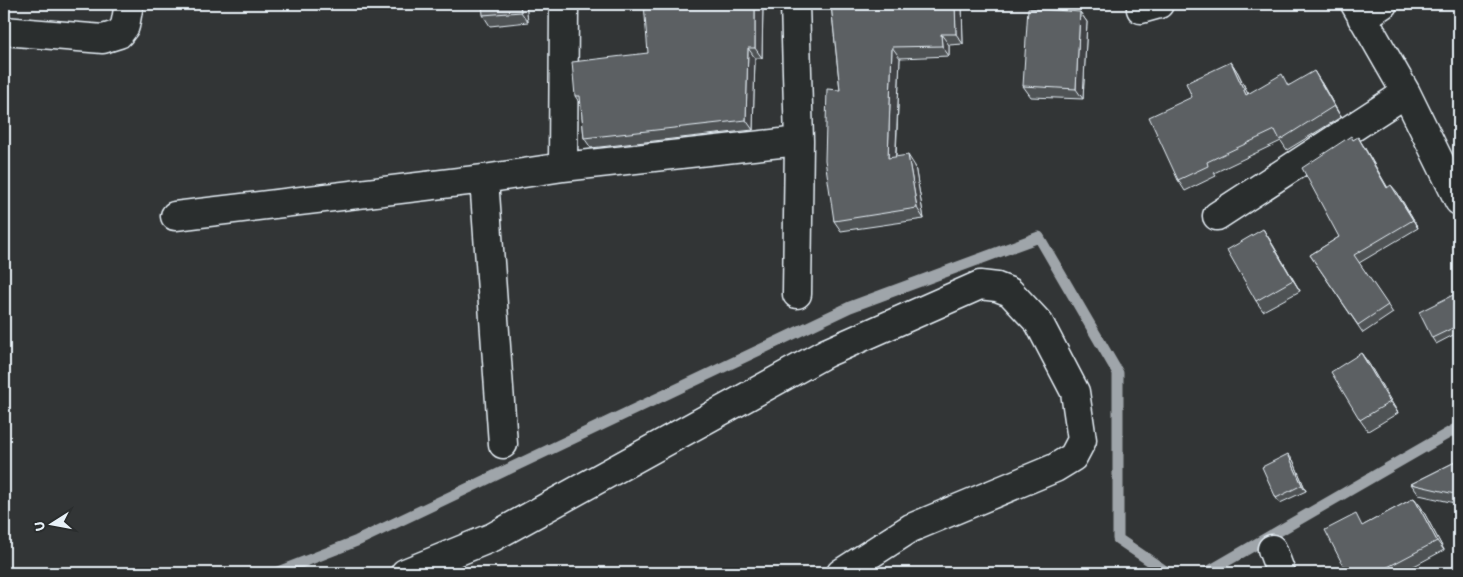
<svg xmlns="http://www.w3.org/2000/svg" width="1463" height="577" viewBox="0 0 1463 577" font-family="Itim,sans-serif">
	<rect width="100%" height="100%" fill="#323536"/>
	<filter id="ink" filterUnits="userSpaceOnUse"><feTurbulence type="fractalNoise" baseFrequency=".02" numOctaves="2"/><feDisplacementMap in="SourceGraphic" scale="10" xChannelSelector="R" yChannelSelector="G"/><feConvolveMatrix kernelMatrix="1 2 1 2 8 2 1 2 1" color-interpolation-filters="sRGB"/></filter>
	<g filter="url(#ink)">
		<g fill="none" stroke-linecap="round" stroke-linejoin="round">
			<path stroke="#9fa5aa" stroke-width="11" d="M275,573L357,541L850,307L1039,237L1118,373V539L1168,573
				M1206,573L1459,427"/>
			<g stroke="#e8f1f8" stroke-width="31">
				<path id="minor" d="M795,4L799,141L797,294
					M1355,4L1406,93L1459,201
					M1141,9L1159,4
					M1362,18L1383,4
					M4,31L103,39L119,34L125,26L129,4
					M563,167L564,4
					M484,179L503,444
					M175,216L484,179L563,167L799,141
					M1217,216L1406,93
					M1272,549L1281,573
					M405,573L493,537L826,353L980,285L997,287L1010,292L1039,323L1075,392L1082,440L1073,457L1055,468L911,528L841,573"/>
			</g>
			<use href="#minor" stroke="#2a2d2e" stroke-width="28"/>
		</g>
		<path fill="#4f5355" stroke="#e8f1f8" d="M526,4L528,22L490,26L483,15Z
			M763,4L762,58H755L753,130L591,148L584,138L581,105L575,96L648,53Z
			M831,4H962L963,44L949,45V56L900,58L896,157L915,166L924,219L841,231L834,221L840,90Z
			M1080,12L1087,22L1083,99L1031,97L1023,86Z
			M1231,62L1238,73L1248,93L1290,85L1321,82L1341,117L1287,150L1281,141L1214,173L1216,176L1185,191L1178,180L1192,97Z
			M1354,139L1363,145L1387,187L1397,192L1418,228L1359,263L1393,313L1363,333L1310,255L1339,237Z
			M1263,229L1270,240L1300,291L1263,311L1256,301Z
			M1459,292V332L1436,344L1432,338Z
			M1361,353L1369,364L1398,413L1368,431L1360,420Z
			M1293,460L1306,491L1280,503L1276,498Z
			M1459,460V504L1419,495L1411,484Z
			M1414,498L1421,507L1444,550L1401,573H1347L1364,525Z"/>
		<path fill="#404345" stroke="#e8f1f8" d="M520,4H526L528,22L521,12Z
			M755,4H763L762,58L755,48Z
			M955,4H962L963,44L956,34Z
			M1080,12L1087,22L1083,99L1076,89Z
			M941,34L949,45V56L942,46Z
			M892,47L900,58L895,169L888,158Z
			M748,48L755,58L753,130L746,120Z
			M1231,62L1238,73L1253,105L1246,95Z
			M1314,71L1321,82L1341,117L1334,106Z
			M1358,137L1363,145L1392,195L1387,188Z
			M908,155L915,166L924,219L917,208Z
			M1391,185L1397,192L1418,228L1413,220Z
			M1263,229L1270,240L1300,291L1293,280Z
			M1361,353L1369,364L1398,413L1390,402Z
			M1288,454L1293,460L1306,491L1302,485Z
			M1414,498L1421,507L1444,550L1437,541Z"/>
		<path fill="#5c6063" stroke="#e8f1f8" d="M482,4H520L521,12L483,15Z
			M644,4H755V48H748L746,120L584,138L580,96H575L572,62L648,53Z
			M831,4H955L956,34H941L942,46L892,47L888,158L908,155L917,208L834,221L825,160L827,89L840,90Z
			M1028,8L1080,12L1076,89L1023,86Z
			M1231,62L1246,95L1282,74L1288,86L1314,71L1334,106L1280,140L1275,130L1207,162L1208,166L1178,180L1149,117L1192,97L1186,83Z
			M1351,136L1353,140L1358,137L1387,188L1391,185L1413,220L1354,255L1388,305L1358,325L1310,255L1339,237L1302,168Z
			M1263,229L1293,280L1256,301L1227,250Z
			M1459,292V325L1432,338L1419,312Z
			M1361,353L1390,402L1360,420L1331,372Z
			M1288,454L1302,485L1276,498L1262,467Z
			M1459,460V495L1411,484Z
			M1414,498L1437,541L1384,569L1387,573H1347L1325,530L1356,514L1362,526Z"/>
	</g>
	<rect width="1463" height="577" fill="none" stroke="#2a2d2e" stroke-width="20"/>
	<rect x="10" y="10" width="1443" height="557" fill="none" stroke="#e8f1f8" stroke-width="2" filter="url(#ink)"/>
	<g transform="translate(52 524) rotate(259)" stroke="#2a2d2e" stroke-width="4" paint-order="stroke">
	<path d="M0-4L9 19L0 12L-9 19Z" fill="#e8f1f8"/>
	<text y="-8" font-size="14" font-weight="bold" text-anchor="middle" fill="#e8f1f8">U</text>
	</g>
</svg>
